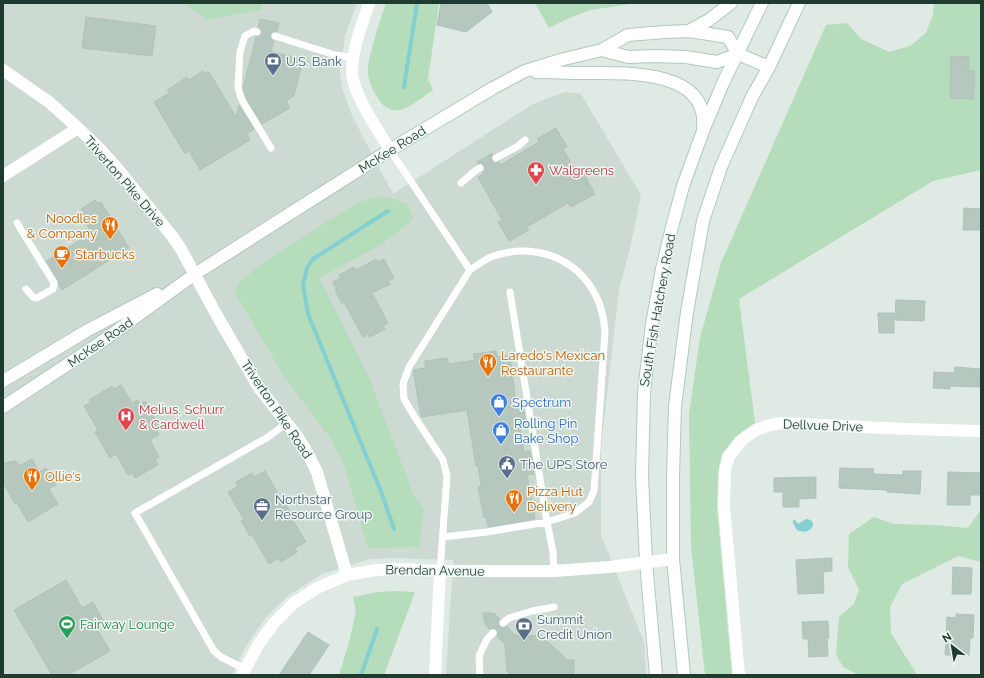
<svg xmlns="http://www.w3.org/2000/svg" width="984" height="678" viewBox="0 0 984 678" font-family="Raleway,sans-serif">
	<rect width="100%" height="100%" fill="#deeae3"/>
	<path fill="#ccdad2" d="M3,3H357L345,35L340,72L342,88L351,113L365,141L393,194L533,104L565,92L581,94L641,195L630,248L619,290L601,448V535L644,642L646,675H446L451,593L454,560L419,559L398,558L370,559L322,574L289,595L266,617L245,648L232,675H3Z"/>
	<path fill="#b5dcbb" d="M183,3H263L261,10L207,19Z
		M386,3H439L428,79L433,90C415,102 394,125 377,97C372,89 367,79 368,68C368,65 369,60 370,56C374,38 380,21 386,3Z
		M535,3H636L591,10L569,18L549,28Z
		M934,3H981V170L933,181L739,299L755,423L735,437L722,454L718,473L717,508L732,675H705L691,546L689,414L700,338L721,263L826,25L847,23L861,39L889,52L910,46L926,33L933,15Z
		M380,196L393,199L407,204L414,218L398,232L379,246L319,278L370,380L414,496L424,509L419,547L368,548L346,471L339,454L330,438L284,376L235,293L240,281L273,256L357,203Z
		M981,510V562L958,556L902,584L890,607L891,633L917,675H859L843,667L836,654L839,617L854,604L859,590L848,567L849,534L874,517L894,524L934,525L968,528Z
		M395,591L415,592L384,675H339L348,646L356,612L353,597L377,592Z"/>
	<path fill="#83cfd1" d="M806,519C820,520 811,537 797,530L793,523V520H795L798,524L800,523Z"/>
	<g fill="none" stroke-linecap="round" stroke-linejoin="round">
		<path stroke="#83cfd1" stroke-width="4" d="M404,87L417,3
			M388,211L313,259L307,268L303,285L308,314L382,494L394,529
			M361,675L377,629"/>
	</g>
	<path fill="#b6c7be" stroke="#b0c3b9" d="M441,3H487L492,12L466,32L437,25Z
		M86,17L156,26L152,56L82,48Z
		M260,19L279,23L277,31L272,32L270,35L271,39L274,41L271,51L303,60L294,96L286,101L290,108L262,124L247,100L243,88L256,37L260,36L262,33L261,29L258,27Z
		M951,56L969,57L968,71H975L973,99L950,98Z
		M203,71L205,74L209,72L236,117L239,105L254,129L247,134L250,140L200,170L189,151L185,154L154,102L169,93L167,90L187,77L189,80Z
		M556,128L567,147L563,149L577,173L582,170L595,194L571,207L568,203L527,227L529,230L509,241L498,222L502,220L478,177L483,174V172L485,170L484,166L482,163L478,164L477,162L493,153L491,157L492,161L495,163L499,162L500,165L539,142L537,139Z
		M95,200L97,203L101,202L129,248L62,290L59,285L58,280L46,261L92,233L80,215L84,213L81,209Z
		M964,208L981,209V230H963Z
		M376,259L377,262L384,259L394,278L388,281L390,284L372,293L388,323L383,326L385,329L370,337L368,334L363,337L344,302L342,304L335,290H337L333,282L341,278L339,275L354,267L356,270Z
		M896,300L925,301L924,321L895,320Z
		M878,313H894V333H879Z
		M496,351L497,357L510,355L516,403H523L526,425L520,426L524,452L530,451L534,474L527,475L535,519L488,527L486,517L484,518L478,487L481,486L478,466H476L467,410L421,417L413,370L425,368V361L447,358L449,364L475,360L473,354Z
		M955,367L981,369L980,387L950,386V389L933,388L934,372L954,373Z
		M121,385L132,403L137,400L140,404L145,401L161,428L157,431L159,434L150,440L159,457L155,459L158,465L135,478L132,473L128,475L116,454L110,458L95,432L98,430L84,406L91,402L89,400L112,386L114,389Z
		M32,459L39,472L46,468L56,485L49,489L58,504L28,522L17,503L15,504L3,482V464L9,462L16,461L19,466Z
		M840,468L874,469L873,474L903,475V471H921L920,494L887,492V490L839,488Z
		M265,471L281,499L282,498L291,513L289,514L306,542L295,548L297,552L281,562L278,558L269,564L252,535L250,536L241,521L244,520L228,492L238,486L236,482L252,473L254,477Z
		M948,472L981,473V495H970V505H947Z
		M816,477V498L799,499V507H783V492H774V478Z
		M832,558V571L823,572L824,593L798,594L796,560Z
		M953,567L972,568L971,594H952Z
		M66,580L82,608L93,602L104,622L96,627L110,651L68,675H52L14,610Z
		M483,613H494L500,619L498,623L499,626L503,628L507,626L515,635L542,636L567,660H574V675H511L507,671L505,645L497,636L498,632L496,629L492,628L489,629L485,625Z
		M956,614L974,615L973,638H970L969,656L945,655L947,617L956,618Z
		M828,621L829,638H827L828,656L809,657L808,639H803L802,622Z
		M308,632L329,645L309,675H279Z"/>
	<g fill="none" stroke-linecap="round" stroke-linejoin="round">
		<g stroke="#b1cabd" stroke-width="14">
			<path id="secondary" d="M689,31L709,20L731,3
				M602,50L628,57L653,56L686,57L717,62L738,54
				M536,72C551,72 567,73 582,73C620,73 709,68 703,127
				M3,381L88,330L157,294
				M3,407L97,345L195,274L390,150L493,88L525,71L564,59L602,50L628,35L665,32L689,31L728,37L738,54L769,67
				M656,675L646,562L642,476L644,392L652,324L662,269L672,227L683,186L703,131L723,83L762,3
				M684,675L673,559V478L675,406L687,312L703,221L721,167L752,97L769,67L799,3"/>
		</g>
		<path stroke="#fff" stroke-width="7" d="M257,32L254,31L245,36L240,52L238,87L240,95L243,102L271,148
			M275,36L335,55L354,58
			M390,150L470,270C476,266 484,260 491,257C532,242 576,256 596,296C602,307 604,319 605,332L594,491L589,502L575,513L547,522L553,552L554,571
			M496,158L518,146L525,140
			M461,183L475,171L480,168
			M17,223L54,283L53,289L37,298L33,297L26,289
			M443,537L487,532L547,522L510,292
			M440,571L447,476L443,460L414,416L404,399L403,384L409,367L470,270
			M503,623L509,618L532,611L554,607
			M245,669L221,657L214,651L135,513L268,437L287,423
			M480,675L479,656L487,639L493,633"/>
		<path stroke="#fff" stroke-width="12" d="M369,3C362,25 352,49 352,72C353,95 378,130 390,150
			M3,70L49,102L78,128L99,148L117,168L172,236L181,249L216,314L259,388L297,436L308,454L317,472L347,575
			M3,176L78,128
			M242,675L258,645L274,623L294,603L317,588L347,575L376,570L400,569L440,571H554L609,567L673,559
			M435,675L440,571
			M739,675L724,506L725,469L729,456L743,439L756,430L770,425L782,423L905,429L981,431"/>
		<use href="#secondary" stroke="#fff" stroke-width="12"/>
	</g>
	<defs>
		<g id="bank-pin" transform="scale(0.9)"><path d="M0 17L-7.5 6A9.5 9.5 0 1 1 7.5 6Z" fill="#5c6f8a" stroke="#eef7f1"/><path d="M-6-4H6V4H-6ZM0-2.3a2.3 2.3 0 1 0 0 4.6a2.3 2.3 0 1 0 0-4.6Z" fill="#fff"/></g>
		<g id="pharmacy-pin" transform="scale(0.9)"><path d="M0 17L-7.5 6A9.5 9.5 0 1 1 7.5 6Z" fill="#e0444e" stroke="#eef7f1"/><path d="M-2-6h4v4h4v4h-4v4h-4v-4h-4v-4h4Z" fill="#fff"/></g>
		<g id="restaurant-pin" transform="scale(0.9)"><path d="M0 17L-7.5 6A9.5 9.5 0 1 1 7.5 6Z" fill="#e8710a" stroke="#eef7f1"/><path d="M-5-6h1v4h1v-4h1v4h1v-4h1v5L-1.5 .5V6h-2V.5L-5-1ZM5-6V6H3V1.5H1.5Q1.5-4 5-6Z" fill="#fff"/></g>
		<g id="cafe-pin" transform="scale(0.9)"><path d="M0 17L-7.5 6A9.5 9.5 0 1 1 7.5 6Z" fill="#e8710a" stroke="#eef7f1"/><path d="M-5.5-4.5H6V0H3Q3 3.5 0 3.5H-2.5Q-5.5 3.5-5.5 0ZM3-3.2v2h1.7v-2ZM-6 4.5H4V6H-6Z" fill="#fff"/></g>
		<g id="shop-pin" transform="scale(0.9)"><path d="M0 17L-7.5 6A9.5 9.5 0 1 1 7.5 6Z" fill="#3f7fe0" stroke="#eef7f1"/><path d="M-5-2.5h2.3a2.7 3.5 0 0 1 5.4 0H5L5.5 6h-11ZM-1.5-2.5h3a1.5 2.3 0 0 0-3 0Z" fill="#fff"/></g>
		<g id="hospital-pin" transform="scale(0.9)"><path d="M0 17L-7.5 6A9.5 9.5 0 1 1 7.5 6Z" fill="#e0444e" stroke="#eef7f1"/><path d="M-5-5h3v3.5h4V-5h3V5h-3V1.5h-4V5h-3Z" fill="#fff"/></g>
		<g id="civic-pin" transform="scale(0.9)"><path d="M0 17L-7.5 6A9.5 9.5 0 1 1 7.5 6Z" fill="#5c6f8a" stroke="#eef7f1"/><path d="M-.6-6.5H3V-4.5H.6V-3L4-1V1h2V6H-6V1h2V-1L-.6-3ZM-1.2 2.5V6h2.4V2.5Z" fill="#fff"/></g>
		<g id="office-pin" transform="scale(0.9)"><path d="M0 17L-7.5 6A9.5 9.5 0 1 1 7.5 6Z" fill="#5c6f8a" stroke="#eef7f1"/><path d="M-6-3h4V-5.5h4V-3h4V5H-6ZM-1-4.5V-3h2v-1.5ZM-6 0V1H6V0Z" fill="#fff"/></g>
		<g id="stadium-pin" transform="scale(0.9)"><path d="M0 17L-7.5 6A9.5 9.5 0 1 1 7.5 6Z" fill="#2e9e5b" stroke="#eef7f1"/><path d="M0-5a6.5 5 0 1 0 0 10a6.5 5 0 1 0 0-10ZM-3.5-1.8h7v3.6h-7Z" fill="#fff"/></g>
	</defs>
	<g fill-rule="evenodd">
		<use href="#bank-pin" x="273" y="61"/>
		<use href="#pharmacy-pin" x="536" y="170"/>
		<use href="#restaurant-pin" x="110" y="225"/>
		<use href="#cafe-pin" x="62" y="254"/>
		<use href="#restaurant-pin" x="488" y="362"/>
		<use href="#shop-pin" x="499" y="402"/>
		<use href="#hospital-pin" x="126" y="416"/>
		<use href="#shop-pin" x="501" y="430"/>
		<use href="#civic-pin" x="507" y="464"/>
		<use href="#restaurant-pin" x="32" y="476"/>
		<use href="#restaurant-pin" x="514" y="498"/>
		<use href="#office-pin" x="262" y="506"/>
		<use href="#stadium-pin" x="67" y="624"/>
		<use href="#bank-pin" x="524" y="626"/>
	</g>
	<g text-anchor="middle" stroke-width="3" stroke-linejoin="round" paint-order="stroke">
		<g font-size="13" fill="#4e5e75" stroke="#eef7f1" text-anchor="start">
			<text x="286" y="66">U.S. Bank</text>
			<text x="520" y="469">The UPS Store</text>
			<text x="275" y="504">Northstar<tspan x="275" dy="15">Resource Group</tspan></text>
			<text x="537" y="624">Summit<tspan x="537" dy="15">Credit Union</tspan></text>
		</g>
		<g font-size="13" fill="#1f3a2f" stroke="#eef7f1">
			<text transform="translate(392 149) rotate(-32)" y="5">McKee Road</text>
			<text transform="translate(125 181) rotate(49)" y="5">Triverton Pike Drive</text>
			<text transform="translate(657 310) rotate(-80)" y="5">South Fish Hatchery Road</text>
			<text transform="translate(100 342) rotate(-35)" y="5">McKee Road</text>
			<text transform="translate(277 409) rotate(56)" y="5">Triverton Pike Road</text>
			<text transform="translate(823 425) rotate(2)" y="5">Dellvue Drive</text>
			<text transform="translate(435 570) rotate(1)" y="5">Brendan Avenue</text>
		</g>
		<g font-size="13" fill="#be3a42" stroke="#eef7f1" text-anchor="start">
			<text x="549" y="175">Walgreens</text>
			<text x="139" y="414">Melius, Schurr<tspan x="139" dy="15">&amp; Cardwell</tspan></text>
		</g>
		<g font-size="13" fill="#c56008" stroke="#eef7f1" text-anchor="start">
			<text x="97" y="223" text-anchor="end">Noodles<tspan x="97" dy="15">&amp; Company</tspan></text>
			<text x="75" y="259">Starbucks</text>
			<text x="501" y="360">Laredo's Mexican<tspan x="501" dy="15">Restaurante</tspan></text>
			<text x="45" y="481">Ollie's</text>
			<text x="527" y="496">Pizza Hut<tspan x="527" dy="15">Delivery</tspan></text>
		</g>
		<g font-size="13" fill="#366cbe" stroke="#eef7f1" text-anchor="start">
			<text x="512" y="407">Spectrum</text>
			<text x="514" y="428">Rolling Pin<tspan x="514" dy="15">Bake Shop</tspan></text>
		</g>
		<g font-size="13" fill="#27864d" stroke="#eef7f1" text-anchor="start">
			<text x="80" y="629">Fairway Lounge</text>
		</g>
	</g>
	<rect width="984" height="678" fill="none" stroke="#1f3a2f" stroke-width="8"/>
	<g transform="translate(952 646) rotate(329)" stroke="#eef7f1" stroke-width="3" paint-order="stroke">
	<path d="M0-3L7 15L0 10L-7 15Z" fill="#1f3a2f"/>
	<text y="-6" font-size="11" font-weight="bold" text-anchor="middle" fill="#1f3a2f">N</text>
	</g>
</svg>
